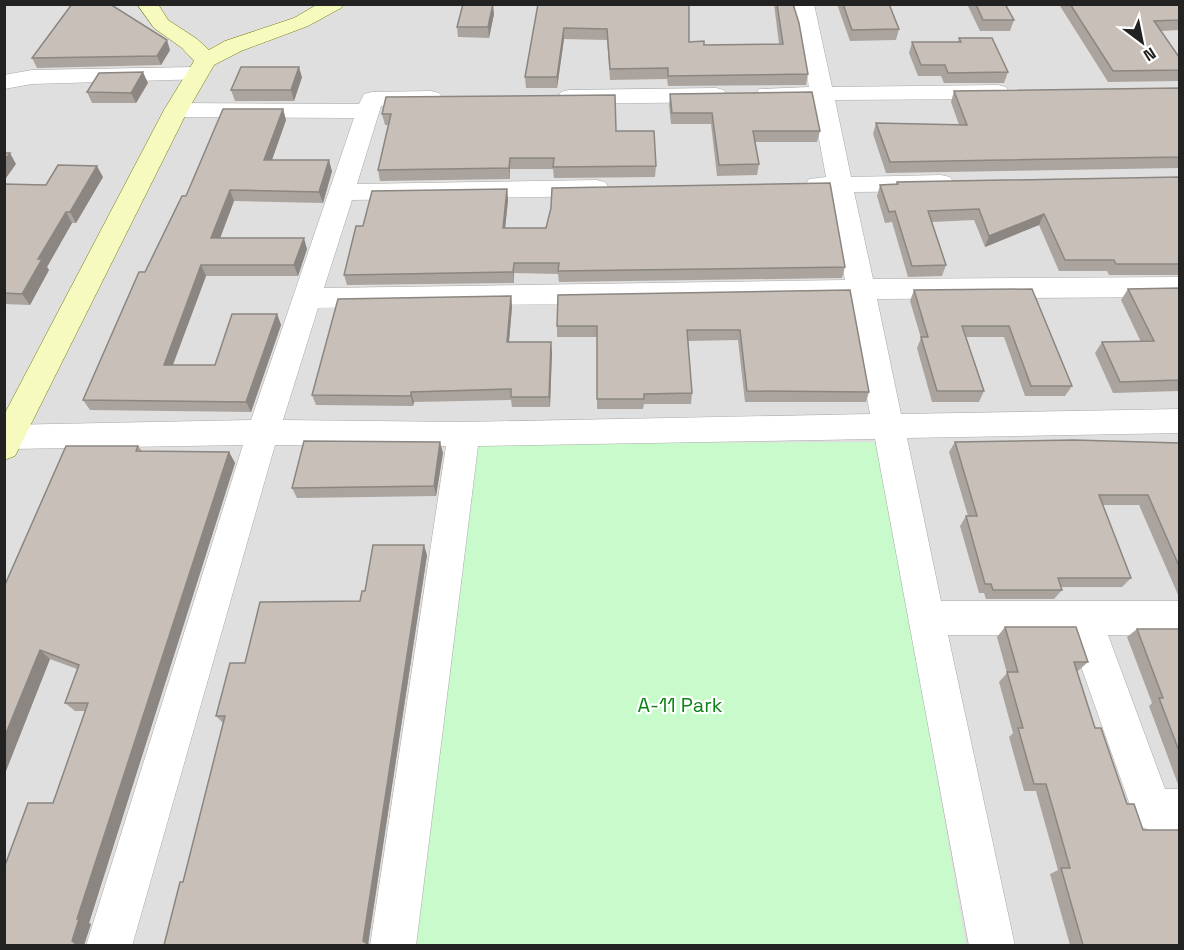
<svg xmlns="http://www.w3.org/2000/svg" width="1184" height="950" viewBox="0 0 1184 950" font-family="'Space Grotesk',sans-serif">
	<rect width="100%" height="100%" fill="#f2efe9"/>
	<path fill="#e0dfdf" d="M5,5H1179V945H5Z"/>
	<path fill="#c8facc" d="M879,442L966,945L406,946L469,444Z"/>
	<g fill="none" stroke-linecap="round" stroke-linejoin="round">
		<g stroke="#a9a9a9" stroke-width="1">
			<path id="street" d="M794,4H814L832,87L998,85L1006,87L1009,92L1006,97L998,99L835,100L851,177L941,175L950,177L954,183L950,189L941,191L854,192L873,279L1180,277V297L877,299L901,414L1180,409V433L907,438L941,601H1180V635H1108L1165,789H1180V831H1152L1137,825L1070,635H948L1015,946H969L875,439L478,446L416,946H370L446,446L275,445L132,946H86L243,445L10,449L4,447V425L251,420L354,118L176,117L168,115L164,110L168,105L176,103L359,104L364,94L372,92L431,91L439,93L443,98L439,103L381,106L357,184L596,180L605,182L609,188L605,194L596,196L352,200L324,288L845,280L829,193L809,191L805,185L809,179L826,177L812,100L759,99L756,94L759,89L809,87ZM849,299L870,414L464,422L283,420L318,308Z
				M197,67L205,69L208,74L205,79L32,84L4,89V75L32,70Z
				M716,88L724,90L727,95L724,100L716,102L569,104L561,102L558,97L561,92L569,90Z"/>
		</g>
		<g stroke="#707d05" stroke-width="1">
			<path id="secondary" d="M137,4H158L168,20L197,39L209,50L225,41L294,18L318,4H344L341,8L308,26L241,51L214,65L188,110L15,456L4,460V415L164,110L194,61L182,48L154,28Z"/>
		</g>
		<use href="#street" fill="#fff" fill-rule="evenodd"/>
		<use href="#secondary" fill="#f7fabf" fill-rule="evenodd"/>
	</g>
	<path fill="#aba49e" d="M538,4L704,45L779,44L774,4H793L808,74L806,85L668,86L667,79L610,80L607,40L564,39L557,88H526L525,77Z
		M837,4H889L899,29L896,40L850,41Z
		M967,4H1005L1014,20L1010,31H980Z
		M1061,4H1179V30L1161,31L1179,57V81L1108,82L1060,6Z
		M494,14L489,38L458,37L457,27Z
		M959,38L1008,72L1004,83H944L941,76H918L909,53L912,42H958Z
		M170,50L161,65L37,68L32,58Z
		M302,77L294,101H235L231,90Z
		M148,83L136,103H92L87,92Z
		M1179,88V168L886,173L873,134L876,123L959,125L951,102L954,91Z
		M670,94L820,131L817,142H755L759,164L757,175L717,176L711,124H671L669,105Z
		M386,97L616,131L656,166L655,177L554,178L553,169H510V179L380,181L378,170L388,125H385L382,114Z
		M283,109L286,120L272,160L332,171L323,203L234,201L220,238L307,249L298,276H206L173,365H215L277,314L281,325L251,412L90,410L83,400L145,272L186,196Z
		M103,177L76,223H72L47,267L49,270L30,305L4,304V184L46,185Z
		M1179,177V275H1109L1107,271H1059L1039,225L985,247L974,220L932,222L946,265L942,276L908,277L892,222L885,223L877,196L880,185L896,184L897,182Z
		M507,189L508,200L505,228L845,267L842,278L559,282L558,274L514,273V283L347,285L344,275L363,226Z
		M1179,288V391L1113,393L1095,353L1102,342H1141L1121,300L1128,289Z
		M1032,289L1072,386L1065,396H1025L1004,337H966L984,391L979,402H932L917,348L921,338L910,301L914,290Z
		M850,290L869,392L866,402H745L738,340L688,341L692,393L691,404H644L643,409H597V337H557V326Z
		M511,296L512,307L509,342L552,352L550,407H512L511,400L414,402L413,406L316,405L312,395Z
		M955,442L1179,443V597L1139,505H1102L1131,578L1122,587H1061L1062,590L1054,599H986L984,593H979L960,526L966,516H968L949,452Z
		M138,446L142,451L229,452L235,463L89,923L91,924L84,945L53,803L85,711H75L65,703L77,669L50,659L4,776V587Z
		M443,453L436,496L297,498L292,488Z
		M427,555L368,944L370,945H164L183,882L223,723L216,716L245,663L360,601L365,591Z
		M1005,627L1088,662L1078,671H1077L1095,728L1127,804L1179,945H1070L1050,874L1058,870L1036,791H1024L1009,737L1013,733L999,682L1007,673L997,637Z
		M1137,629H1179V787L1149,706L1152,703L1127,637Z"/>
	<path fill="#8b8681" d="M493,4L494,14L489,38L488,27Z
		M564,28V39L557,88V77Z
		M167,40L170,50L161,65L157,56Z
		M299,67L302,77L294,101L291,90Z
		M143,72L148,83L136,103L131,93Z
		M283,109L286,120L268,171L264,160Z
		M10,153L16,164L4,181V160Z
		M510,158V179L509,168Z
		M329,160L332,171L323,203L319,192Z
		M97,166L103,177L76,223L70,212Z
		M507,189L508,200L504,239L503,228Z
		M230,190L234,201L216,249L211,238Z
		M66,212L72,223L47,267L49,270L30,305L22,294L38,259Z
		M1044,214L1039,225L985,247L989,236Z
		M304,238L307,249L298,276L294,265Z
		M514,263V283L513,272Z
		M201,265L206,276L169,375L164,365Z
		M511,296L512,307L508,352L507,342Z
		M277,314L281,325L251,412L246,402Z
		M551,342L552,352L550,407L549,397Z
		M411,392L414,402L413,406L411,396Z
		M440,442L443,453L436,496L434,486Z
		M229,452L235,463L89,923L91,924L84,945H76L72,941L77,919Z
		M424,545L427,555L368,945L363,941Z
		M40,650L50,659L4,776V738Z"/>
	<path fill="#c7bfb8" stroke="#8b8681" stroke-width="1.5" d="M72,4H110L167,40L157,56L32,58Z
		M463,4H493L488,27H457Z
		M538,4H689V42L704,41V45L783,44L777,4H793L799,23L808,74L668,76V68L610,69L607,29L564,28L557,77H525Z
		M843,4H889L899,29L852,30Z
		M976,4H1005L1014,20H983Z
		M1070,4H1179V20L1154,21L1179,57V70L1113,71Z
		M959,38H992L1008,72L948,73L945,65H921L912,42H961Z
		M241,67H299L291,90H231Z
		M143,72L131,93L87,92L99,73Z
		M1179,88V157L890,162L876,123L967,125L954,91Z
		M812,92L820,131H753L759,164L719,165L712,113H672L670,94Z
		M615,95L616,131H654L656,166L553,167L554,158H510L509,168L378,170L391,114H382L386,97Z
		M223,109H283L264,160H329L319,192L230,190L211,238H304L294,265H201L164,365H215L232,314H277L246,402L83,400L139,272H145L182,196H186Z
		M4,153H10L4,160Z
		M58,165L97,166L70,212H66L38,259H42L22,294L4,293V184L46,185Z
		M1179,177V264H1116L1114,260H1065L1044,214L989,236L979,209L928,211L946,265L912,266L895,211L889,212L880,185L898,184L897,182Z
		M830,183L845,267L558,271L559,263H514L513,272L344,275L356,226H363L372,191L507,189L503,228H546L551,208L552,188Z
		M1179,288V380L1120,382L1102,342L1154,341L1128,289Z
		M1032,289L1072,386H1031L1009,326H962L984,391H937L921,337H928L914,290Z
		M850,290L869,392L747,391L740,330H687L692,393L644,394V399H597V326H557L558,295Z
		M511,296L507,342H551L549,397H511V389L411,392V396L312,395L338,299Z
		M1074,440L1179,443V566L1148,495H1099L1131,578H1058L1062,590H993L991,584H985L966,516H977L955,442Z
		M304,441L440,442L434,486L292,488Z
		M66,446H138L136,451L229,452L77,919H79L72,941L76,944V945H4V868L28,803H53L88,703H65L79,665L40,650L4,738V587Z
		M373,545H424L363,941L368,944V945H164L180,882H183L225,716H216L230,663H245L260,602L360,601L362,591H365Z
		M1005,627H1076L1088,662H1074L1095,728H1101L1127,804H1134L1143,830H1179V945H1083L1061,868H1070L1046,784H1034L1018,728H1023L1007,672H1018Z
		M1137,629H1179V751L1159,698H1163Z"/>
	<g text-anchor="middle" stroke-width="4.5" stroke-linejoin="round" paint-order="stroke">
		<g font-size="20" fill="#0c8416" stroke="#fff">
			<text x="680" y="712">A-11 Park</text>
		</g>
	</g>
	<rect width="1184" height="950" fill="none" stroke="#222222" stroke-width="12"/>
	<g transform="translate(1142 42) rotate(148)" stroke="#ffffff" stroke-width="4.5" paint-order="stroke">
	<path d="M0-4.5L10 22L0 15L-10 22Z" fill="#222222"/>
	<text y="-9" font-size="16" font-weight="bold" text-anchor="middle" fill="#222222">N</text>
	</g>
</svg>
